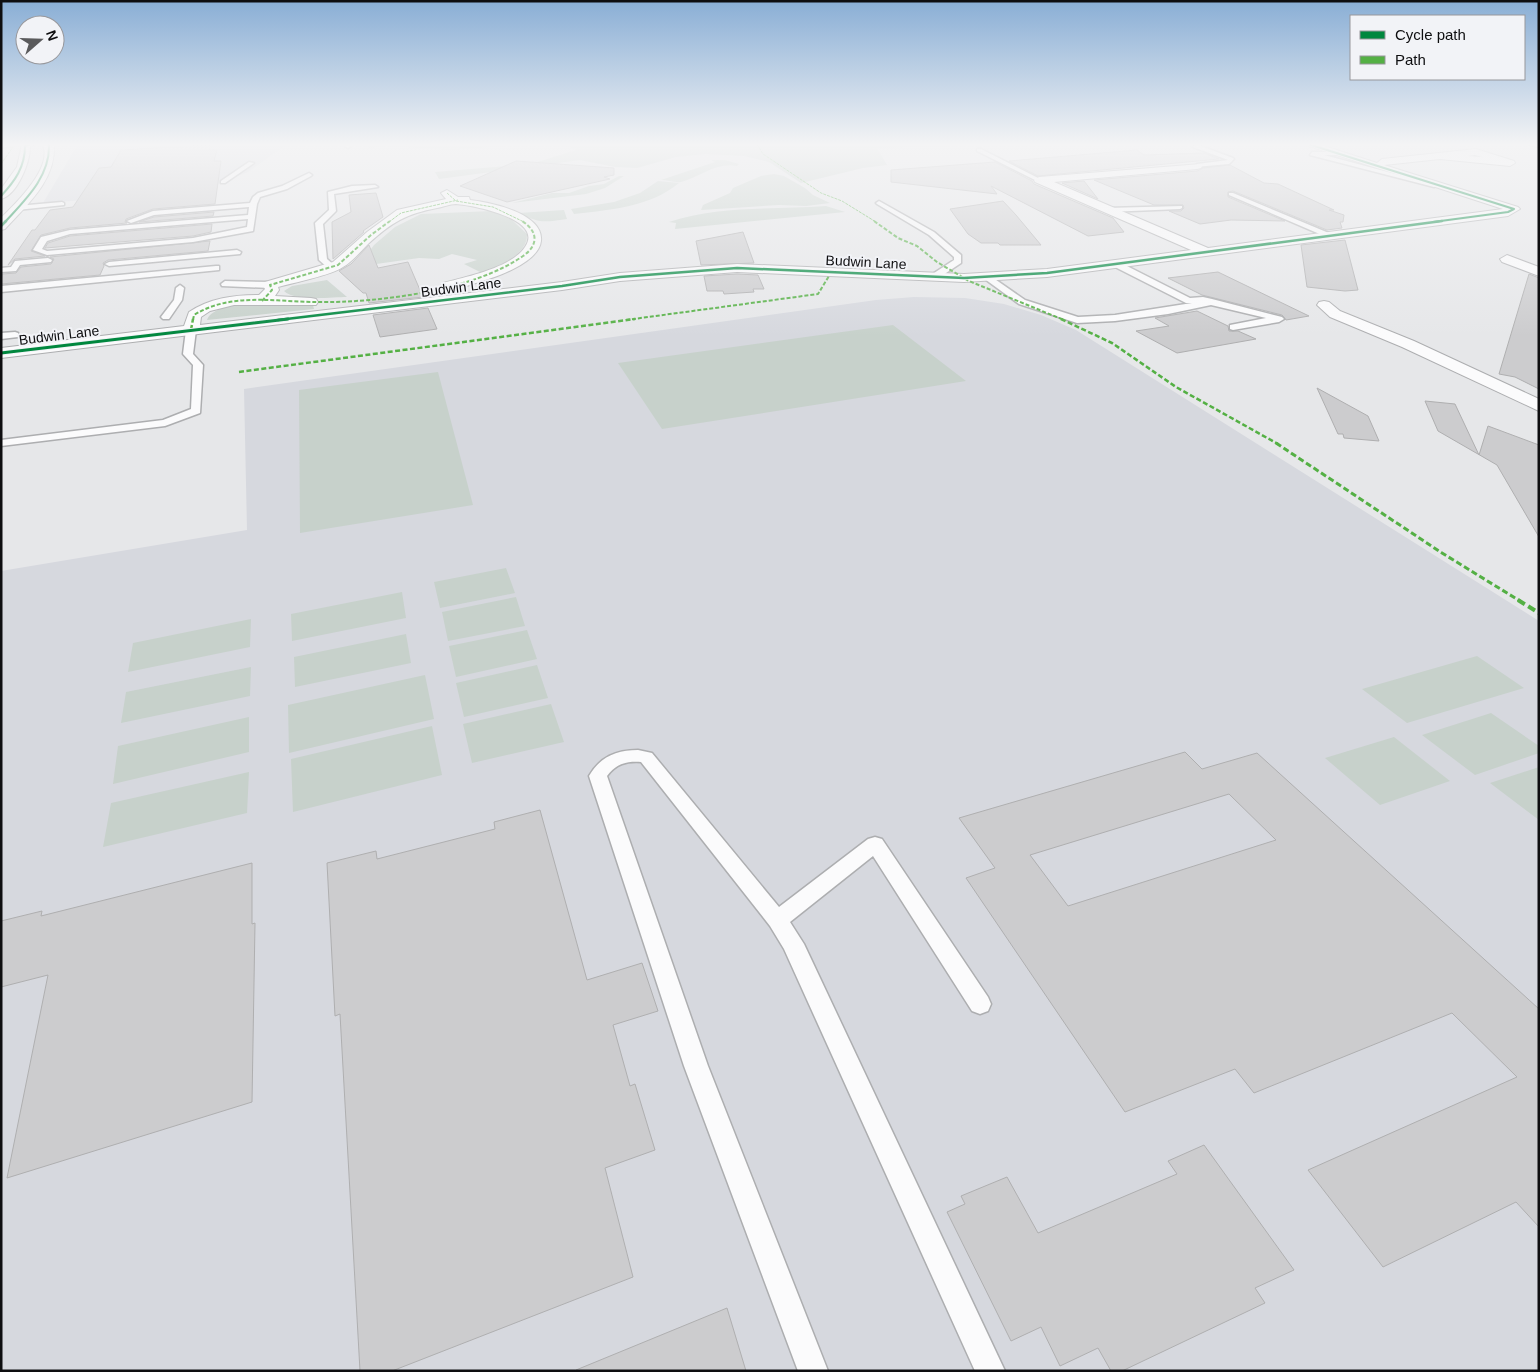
<svg xmlns="http://www.w3.org/2000/svg" width="1540" height="1372" viewBox="0 0 1540 1372" font-family="Helvetica,sans-serif">
	<rect width="100%" height="100%" fill="#e6e7e9"/>
	<path fill="#d6d8de" d="M78,144H287L248,172L198,192L43,203Z
		M914,297L965,298L1004,304L1041,315L1076,330L1539,621V1371H1V571L247,530L244,389L876,300Z"/>
	<path fill="#c7d1cb" d="M368,144H537L450,150L387,146L369,148Z
		M563,144H1030L877,148L887,165L863,168L801,183L769,162L744,156L705,154L676,157L637,168L615,167L580,160L439,179L435,172L531,164L576,150Z
		M711,160H725L739,164L737,166C716,162 700,177 681,182C675,183 667,180 661,180L715,162Z
		M774,174L784,176L805,188L813,195L830,203L806,206L779,205L701,210L703,205L730,193L733,188L761,176Z
		M619,176H624L605,188L586,194L512,203L552,193H569L589,186L604,184Z
		M658,181L679,183C650,207 610,210 574,214L571,209L614,202L640,193Z
		M826,206L845,212L675,229L676,223L669,222C720,205 774,210 826,206Z
		M564,210L567,219C544,222 541,224 519,213Z
		M492,211L512,220L527,234C528,255 499,265 482,273L464,264L477,260L452,254L439,259L419,258L376,264L368,253L374,245L395,227L421,214Z
		M327,280L347,297C332,297 295,302 284,291L292,286Z
		M313,305L314,309L207,320C216,296 290,307 313,305Z
		M893,325L966,381L662,429L618,363Z
		M438,372L473,505L300,533L299,390Z
		M506,568L515,593L440,608L434,582Z
		M402,592L406,618L292,641L291,614Z
		M516,597L525,626L448,641L442,612Z
		M251,619L250,647L128,672L133,643Z
		M527,630L537,659L456,677L449,646Z
		M406,634L411,663L295,687L294,657Z
		M1477,656L1524,688L1407,723L1362,689Z
		M537,665L548,698L464,717L456,683Z
		M251,667L250,696L121,723L126,692Z
		M425,675L434,719L289,753L288,705Z
		M551,704L564,742L472,763L463,724Z
		M1491,713L1539,746V753L1475,775L1422,735Z
		M249,717V752L113,784L118,746Z
		M432,726L442,775L293,812L291,759Z
		M1394,737L1450,781L1380,805L1325,758Z
		M1539,767V820L1490,783Z
		M249,772L247,813L103,847L111,803Z"/>
	<path fill="#ccccce" stroke="#afafb0" fill-rule="evenodd" d="M210,145L209,150H217L214,161H221L215,204L153,209L126,219L125,222L127,223L70,228L41,235L31,251L45,256L15,259L8,265L32,230H35L50,210L73,207L99,168L111,167L121,150Z
		M1137,150L1144,155L1204,153L1219,159L1038,176L1009,161Z
		M516,161L614,168V175L604,177L610,179L507,202L460,186Z
		M995,162L1032,181L1034,184L1113,218L1124,232L1088,236L991,186L997,194L891,182V170Z
		M1230,165L1264,183L1278,184L1334,210H1329L1344,215L1343,222H1340L1342,228L1327,230L1233,191L1228,192V197L1285,221L1231,220L1200,224L1169,211H1181L1184,208L1183,205H1154L1094,180L1197,171L1203,168Z
		M1084,181L1098,199L1062,183Z
		M376,193L383,217L363,231L364,232L333,259L332,222L351,212L349,195Z
		M1003,201L1016,215L1041,245H1000L998,243H981L968,234L950,209Z
		M214,212L213,216L139,222L154,217Z
		M212,224L211,232L193,236L45,248L48,243L70,236Z
		M743,232L754,263L701,265L696,241Z
		M1345,240L1358,290L1345,291L1307,287L1301,245Z
		M210,241L208,251L108,260L103,263L104,266L100,275L1,284L2,274L16,273L21,267L51,264L54,259L50,257Z
		M369,245L378,268L408,262L423,297L369,303L366,293H363L339,271L351,264Z
		M1218,272L1309,316L1286,320L1282,315L1202,295L1168,278Z
		M737,274L758,275L764,289H753L754,292L724,294L723,291H707L704,276Z
		M1529,274L1539,278V389L1515,377L1499,374Z
		M428,308L437,329L380,337L373,315Z
		M1197,311L1228,326L1229,331H1238L1256,339L1177,353L1136,331L1169,326L1155,318Z
		M1317,388L1368,416L1379,441L1344,438L1343,434H1338Z
		M1425,401L1455,404L1479,455L1488,426L1539,445V537L1497,465L1438,431Z
		M1185,752L1202,769L1257,753L1539,1009V1227L1516,1202L1383,1267L1308,1170L1517,1077L1452,1013L1254,1093L1235,1069L1125,1112L966,878L995,868L959,818ZM1229,794L1276,840L1068,906L1030,855Z
		M540,810L587,980L642,963L658,1011L613,1025L630,1086L635,1084L655,1150L605,1168L633,1277L392,1371H360L340,1014L335,1016L327,863L376,851L377,859L495,829L494,822Z
		M252,863V924L255,923L252,1102L7,1178L48,975L1,987V921L42,911L41,916Z
		M1204,1145L1294,1270L1255,1288L1265,1303L1122,1371H1111L1098,1348L1060,1366L1041,1327L1011,1341L947,1212L965,1204L961,1196L1007,1177L1038,1233L1177,1174L1168,1161Z
		M727,1308L746,1371H576V1370Z"/>
	<g fill="none" stroke-linecap="round" stroke-linejoin="round">
		<g stroke="#adaeb0" stroke-width="3">
			<path id="lane" d="M347,144H354L348,148L345,146Z
				M1195,144L1233,158L1234,159L1229,164L1195,167L1197,164L1228,160L1193,147Z
				M977,149H981L1042,180L1037,181L977,151Z
				M1312,152H1338L1336,155H1324L1437,185L1434,187L1310,155Z
				M249,162L254,163L225,183H221V181Z
				M309,173L312,175L311,176L287,189L260,197L257,204L253,231L193,242L47,255L33,250L41,237L70,230L248,215L249,207L154,215L131,223L127,221L153,211L250,203L253,197L258,193L282,186ZM248,219L247,227L193,238L47,251L42,249L47,241L70,234Z
				M352,186L375,185L378,187L334,194L336,211L323,224L327,259L335,266L328,268L319,260L315,223L329,210L328,192Z
				M1229,193H1233L1336,236L1329,238L1229,195Z
				M879,201L934,232L961,255V263L937,279H931V275L954,260V257L929,235L877,204L876,203Z
				M62,202L64,203V205L17,210L14,208L17,206Z
				M1182,206V208L1180,209L1107,212L1104,210L1107,208Z
				M237,250L241,252L240,254L109,266L105,264L109,262Z
				M48,258L52,260L51,262L20,265L16,271L1,272V268L11,267L15,261Z
				M1113,262H1119L1190,298L1203,297L1212,299L1282,317L1284,319L1279,322L1233,330L1230,329V325L1266,318L1211,305L1168,314L1115,321L1077,323L1019,304L982,277L989,275L1025,300L1078,317L1115,315L1192,303H1186L1113,266Z
				M216,266H219V270L1,292V286Z
				M225,281L270,282L274,285L270,288L222,286L221,284Z
				M180,285L184,288L182,300L169,319H163L161,317L174,300L176,288Z
				M191,327L196,330L193,354L203,365L200,413L165,426L1,446V440L163,420L191,409L193,365L183,354L186,330Z
				M15,332L18,333V337L1,339V333Z
				M638,750L652,753L779,907L868,839L875,837L882,839L988,997L991,1004L988,1011L980,1014L972,1011L873,856L790,922L804,944L1005,1371H975L784,949L770,926L641,762C626,761 616,764 607,776L708,1066L828,1371H798L684,1066L589,776C600,757 616,750 638,750Z"/>
		</g>
		<g stroke="#adaeb0" stroke-width="2">
			<path id="street" d="M1303,144H1318L1377,163L1382,159L1476,149L1514,161L1515,163L1510,166L1440,159L1384,165L1518,207L1520,209L1508,216L1047,277L964,282L737,272L620,281L562,290L1,358V348L184,326L189,312C210,298 234,295 259,295L265,289L263,285L265,282L333,262L367,232L397,210L446,199L441,193L447,190L458,197H469L470,200C489,202 544,213 541,241C539,263 494,278 476,283C466,286 453,292 443,289L441,286L443,283C466,277 511,268 525,247C545,219 472,205 456,204C450,204 443,207 437,208C406,214 392,222 368,244C360,252 352,262 343,267C332,275 293,283 278,287L279,290L275,296L311,298L316,299L318,302L316,305H234L210,311L201,317L200,325L562,282L620,273L737,264L964,274L1047,269L1191,250L1035,182L1034,180L1039,177L1201,164L1202,166L1201,168L1197,169L1054,182L1208,248L1503,209ZM1475,155L1482,157L1468,156Z
				M1507,255L1539,267V276L1502,262L1500,259Z
				M1324,301L1329,302L1340,311L1414,341L1539,399V411L1402,347L1330,317L1317,305L1319,302Z"/>
		</g>
		<g stroke="#adaeb0" stroke-width="2">
			<path id="secondary" d="M1,144H16L14,146L1,148Z"/>
		</g>
		<g stroke="#adaeb0" stroke-width="2">
			<path id="primary" d="M22,144H35L30,147C30,163 17,195 1,199V189L17,167Z
				M42,144L54,145C56,180 27,205 5,229L1,230V218C15,204 55,166 42,144Z"/>
		</g>
		<use href="#lane" fill="#fbfbfc" fill-rule="evenodd"/>
		<use href="#street" fill="#fbfbfc" fill-rule="evenodd"/>
		<use href="#secondary" fill="#fbfbfc" fill-rule="evenodd"/>
		<use href="#primary" fill="#fbfbfc" fill-rule="evenodd"/>
		<path stroke="#54b044" stroke-width="1" stroke-dasharray="3 1" stroke-linecap="butt" d="M404,144H469
			M757,144L763,154L821,193L842,201L876,222
			M1524,144L1539,148
			M1,164L13,147
			M447,193L456,201L493,207L524,222
			M389,222L401,213L458,200"/>
		<path stroke="#54b044" stroke-width="2" stroke-dasharray="4 2" stroke-linecap="butt" d="M874,221L898,238L917,246L937,262L969,281L1064,320
			M262,301L272,290L270,285L338,265L371,235L390,221
			M193,320L194,315C231,292 276,302 317,302C377,303 473,291 523,256C539,245 538,231 522,221
			M626,320L818,294L829,276"/>
		<path stroke="#54b044" stroke-width="2.5" stroke-dasharray="5 2.5" stroke-linecap="butt" d="M1061,319L1112,343L1176,387L1278,444
			M191,330L193,319
			M239,372L635,319"/>
		<path stroke="#54b044" stroke-width="3" stroke-dasharray="6 3" stroke-linecap="butt" d="M1276,443L1442,553L1520,601"/>
		<path stroke="#54b044" stroke-width="4" stroke-dasharray="8 4" stroke-linecap="butt" d="M1518,600L1539,613"/>
		<g stroke="#f2f3f7" stroke-width="3">
			<path id="cycleway-far2" d="M1308,144L1514,209L1508,212L1433,222
				M1,196C15,181 25,167 25,146L30,144
				M5,222C25,200 50,177 49,145L47,144"/>
		</g>
		<g stroke="#f2f3f7" stroke-width="4">
			<path id="cycleway-far1" d="M1,226L6,221
				M278,320L562,286L620,277L737,268L964,278L1047,273L1442,221"/>
		</g>
		<g stroke="#f2f3f7" stroke-width="5">
			<path id="cycleway" d="M1,353L288,319"/>
		</g>
		<use href="#cycleway-far2" stroke="#00873e" stroke-width="2"/>
		<use href="#cycleway-far1" stroke="#00873e" stroke-width="2.5"/>
		<use href="#cycleway" stroke="#00873e" stroke-width="3"/>
	</g>
	<linearGradient id="sky" x2="0" y2="1"><stop stop-color="#89aed5"/><stop offset="0.43" stop-color="#f4f4f5"/><stop offset="1" stop-color="#f4f4f5" stop-opacity="0"/></linearGradient>
	<rect width="1540" height="336" fill="url(#sky)"/>
	<g text-anchor="middle" stroke-width="4" stroke-linejoin="round" paint-order="stroke">
		<g font-size="14" fill="#0e0e10" stroke="#f2f3f7">
			<text transform="translate(866 262) rotate(3)" y="5">Budwin Lane</text>
			<text transform="translate(461 287) rotate(-7)" y="5">Budwin Lane</text>
			<text transform="translate(59 335) rotate(-7)" y="5">Budwin Lane</text>
		</g>
	</g>
	<rect width="1540" height="1372" fill="none" stroke="#0e0e10" stroke-width="5"/>
	<rect x="1350" y="15" width="175" height="65" fill="#f2f3f7" stroke="#97979b"/>
	<rect x="1360" y="31" width="25" height="8" fill="#00873e" stroke="#97979b"/>
	<text x="1395" y="40" font-size="15" fill="#0e0e10">Cycle path</text>
	<rect x="1360" y="56" width="25" height="8" fill="#54b044" stroke="#97979b"/>
	<text x="1395" y="65" font-size="15" fill="#0e0e10">Path</text>
	<g transform="translate(40 40) rotate(70)"><circle r="24" fill="#f2f3f7" stroke="#97979b"/>
	<path d="M0-4L9 19L0 12L-9 19Z" fill="#5a5a5c"/>
	<text y="-8" font-size="14" font-weight="bold" text-anchor="middle" fill="#0e0e10">N</text>
	</g>
</svg>
